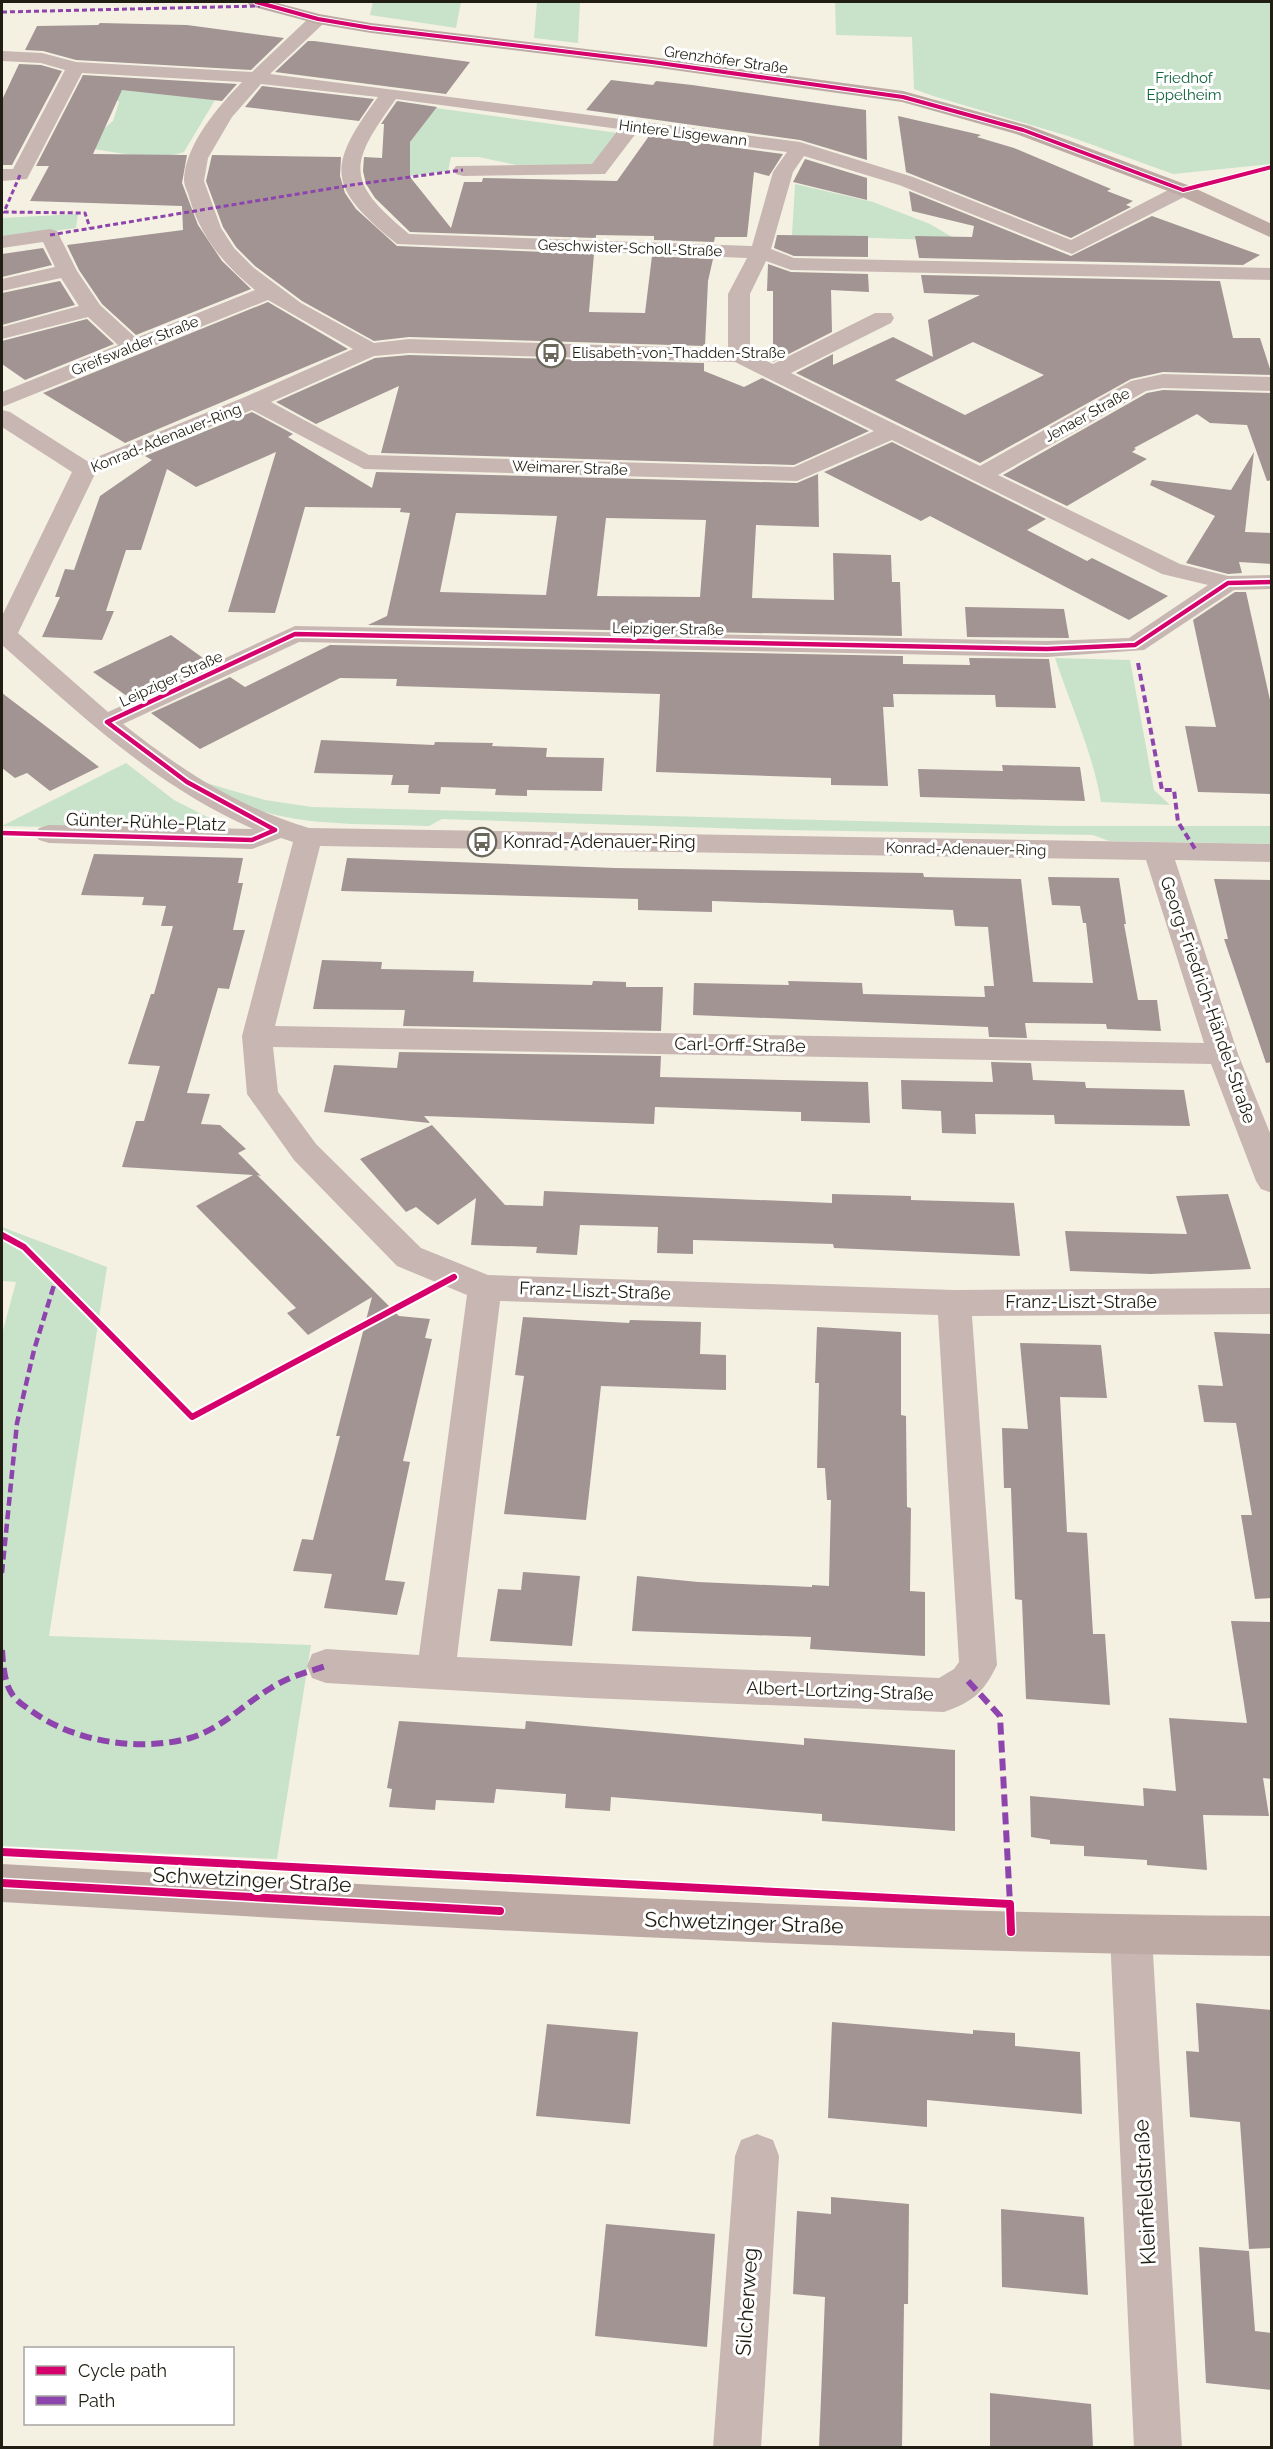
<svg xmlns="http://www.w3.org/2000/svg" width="1273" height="2449" viewBox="0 0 1273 2449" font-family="Raleway,sans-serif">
	<rect width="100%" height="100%" fill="#f4f1e2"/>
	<path fill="#c9e2ca" d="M373,2H461L456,28L370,15Z
		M537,2H580L578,43L534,38Z
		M835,2H1271V164L1173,174L1068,136L933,96L914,89L912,37L836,35Z
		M117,87L215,100L184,152C157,161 121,153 93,149L101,131L113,121L119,102L113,96Z
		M436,108L618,133L589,168L520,166L479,157H451L448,171L410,176V142Z
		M795,184L873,202L930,224L959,241L792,235Z
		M78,214L76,228L2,238V218Z
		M1055,658L1130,660L1154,790L1170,805L1101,802C1093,753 1071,706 1055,658Z
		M126,763L174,800L235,831L2,826Z
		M203,782L265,800L312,807L1060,826H1271V844L1109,841L1093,835L782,830L442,819L429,826C366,823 298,828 239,803C226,797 214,789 203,782Z
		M2,1227L107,1267L49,1636L311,1645L277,1859L2,1846V1334L16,1282L2,1281Z"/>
	<path fill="#a29493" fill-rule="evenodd" d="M100,23L187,25L284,38L251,70L76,60L43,51L25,50L37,26L98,25Z
		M308,41H314L470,62L446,94L275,72Z
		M19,64L41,65L62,71L12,165H2V100Z
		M83,75L237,84L222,101L122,90L93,154L187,155L182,183L198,225L222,261L251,289L136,335L102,304L79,270L67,245L183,230L182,206L30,201L49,166H36Z
		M611,80L653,85L656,81L692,85L866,110L867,160L800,140L586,110Z
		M262,86L374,99L359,121L245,107Z
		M397,101L437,107L410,142V177L451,228L464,182H482L483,178L617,181L649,136L783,154L769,176L754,172L747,237H715L714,242L654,240V236L596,235V238L410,232L375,198L366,184L363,171L364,157L382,158L384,124H381Z
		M898,116L981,135L977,137L1014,148L1111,189L1107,191L1133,201L1126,205L1131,207L1071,238L906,172Z
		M212,155L341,157L340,176L345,193L356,209L397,246L594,254L589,312L645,313L652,256L713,259L708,281L705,346L409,337L374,341L302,301L255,266L236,247L223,227L206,181Z
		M805,159L867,178V200L793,182Z
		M909,191L1071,256L1152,216L1260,255L1243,265L919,258L915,236L972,237L974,226L912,211Z
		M777,235L868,236V257L794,256L774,248Z
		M43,248L52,265L2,277V254Z
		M768,264L791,272L868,274L869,292L831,290L832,332L773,362V291H767Z
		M921,275L1220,281L1233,338H1260L1272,375L1163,372L1131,379L980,463L796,373L833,354V365L893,337L933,357L928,320L980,295L924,293ZM973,342L1044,375L965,415L895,380Z
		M60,281L75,305L2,325V293Z
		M268,302L348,349L125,443L43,393Z
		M87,319L114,344L25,380L2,364V341Z
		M409,355L704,363V371L744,387L762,378L869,431L794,465L381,453L399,386L316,424L276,402L375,358Z
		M1163,390L1272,393V480L1267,481L1247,425L1210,423L1197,414L1134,448L1136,449L1132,452L1147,459L1067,506L1003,475L1147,393Z
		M252,412L293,434L288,437L372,488L376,472L797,483L818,474L819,527L756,525L752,598L834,600L833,553L891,555L892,582H900L902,636L368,625L387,616L410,513L400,512L401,508L305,507L275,613L228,612L276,452L196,487L167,469L141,550H126L106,611H114L102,640L42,637L60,597H55L65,569L74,570L100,496L152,460L145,456ZM456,513L557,516L546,595L440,592ZM606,518L706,520L700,597L597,596Z
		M892,442L1046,519L1027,530L1087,561L1092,558L1168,596L1129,620L930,516L921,521L824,472Z
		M1254,452L1245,532L1272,533V564L1239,562L1242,573L1228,574L1186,563L1215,516L1150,485L1152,480L1231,490Z
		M1235,592H1246L1272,709V794L1198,792L1185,726L1216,727L1193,620Z
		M965,607L1064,609L1069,638L967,637Z
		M171,635L210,663L131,699L93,672Z
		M330,645L903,656V664L970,665L969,658L1049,659L1056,708L996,707L995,695L893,694L894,707H883L888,786L831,785V778L656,772L660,694L396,686L397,679L340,678L200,749L151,713L230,677L245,687Z
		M2,693L39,721L99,767L50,791L27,773L15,778L2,768Z
		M321,740L434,745L435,742L493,743L492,746L547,748L546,757L604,758L602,791L527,790V796L495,795L496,789L441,787L440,794L408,793L409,785H391L393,775L314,773Z
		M1002,765L1080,767L1085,801L920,797L918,769L1003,771Z
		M94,854L243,858L238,883H243L233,930H245L229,989L218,988L187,1093L210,1094L201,1124L220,1125L246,1149L238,1153L261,1176L257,1175L399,1316L430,1319L425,1338L432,1339L403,1461L410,1462L385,1580L405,1582L397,1615L324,1608L332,1574L293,1571L302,1539L313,1540L340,1436H336L372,1297L308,1335L287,1313L296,1308L196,1206L253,1175L122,1167L136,1121H144L160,1066L128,1064L151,994H154L173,926H161L166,906L142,905L144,897L81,895Z
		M347,858L615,868L923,873L924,877L1021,879L1033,982L1093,983L1086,923H1083L1080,906L1052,905L1048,877L1119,878L1126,924H1124L1138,1000H1157L1161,1031L1107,1029L1106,1024L1025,1023L1027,1038L989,1037L988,1027L693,1015L694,983L789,985L788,981L862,983L863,994L985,997L984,986H994L988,927L955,926L953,910L712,901V912L638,910V899L341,891Z
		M1214,879L1272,880V1062L1266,1063L1224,939H1228Z
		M322,960L382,962L381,969L474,971L473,982L592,985L593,981L626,982V987H663L661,1031L403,1026L405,1010L313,1009Z
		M399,1052L661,1056L660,1077L868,1082L870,1123L801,1121V1112L655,1107L654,1124L424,1116L430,1123L324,1112L334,1065L397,1068Z
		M991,1062L1031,1063L1033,1080L1085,1082L1086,1088L1184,1090L1190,1126L1055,1124L1054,1115L975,1114L976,1134L942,1133L941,1111L902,1109L901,1080L993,1082Z
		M432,1125L505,1205L543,1206L544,1191L832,1203V1194L911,1196V1200L1014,1203L1020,1256L834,1248L833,1244L693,1240V1254L657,1253L658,1227L580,1225L577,1255L536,1253L537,1247L471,1245L476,1198L438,1225L416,1207L406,1212L360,1159Z
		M1228,1194L1251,1269L1151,1274L1070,1271L1065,1231L1187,1234L1176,1196Z
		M523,1317L629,1323L630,1320L701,1322L700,1354L726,1355V1390L601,1386L586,1520L504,1514L524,1376L515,1375Z
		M817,1327L901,1332V1415L906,1416L907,1507L911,1508L910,1591L925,1592V1656L810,1649L811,1637L632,1631L637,1576L698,1582L812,1587V1585L829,1586L831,1500H827L825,1468H817L819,1383H815Z
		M1214,1332L1272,1334V1598L1255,1599L1241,1515H1252L1236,1423L1204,1422L1198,1385L1223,1386Z
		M1020,1343L1101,1345L1107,1398L1060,1397L1067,1532L1087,1533L1093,1634H1105L1110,1705L1026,1699L1022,1600L1015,1599L1011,1488H1004L1002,1428L1028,1429Z
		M523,1572L580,1576L572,1646L490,1641L498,1589L521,1590Z
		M1231,1621L1272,1622V1779L1263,1778L1269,1816L1203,1815L1207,1870L1147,1865V1860L1084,1856V1846L1050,1844V1840L1031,1837L1030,1796L1144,1806L1143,1788L1176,1791L1169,1718L1247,1723Z
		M399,1721L525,1729L526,1721L804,1745V1738L955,1750V1831L822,1821V1814L611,1797L610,1811L565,1808L566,1794L496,1789L494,1803L436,1800L435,1810L389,1807L392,1789L387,1788Z
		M1196,2003L1272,2010V2248L1249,2249L1240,2122L1190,2117L1186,2051L1199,2052Z
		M832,2022L973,2034V2030L1015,2033V2046L1080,2052L1082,2114L927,2100V2127L828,2118Z
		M547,2024L638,2032L630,2124L536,2116Z
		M831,2197L909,2204L908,2304H904L902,2448H819L825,2297L793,2294L797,2211L831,2214Z
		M1001,2209L1084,2217L1088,2295L1002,2287Z
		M606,2224L715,2234L707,2347L595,2336Z
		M1199,2247L1249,2251L1255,2331L1272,2333V2390L1206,2383Z
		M990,2393L1091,2404L1093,2448H990Z"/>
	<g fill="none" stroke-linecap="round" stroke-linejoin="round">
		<path fill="#c8b6b2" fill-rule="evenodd" d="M318,14L327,19L324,23L270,74L800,142L913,177L1071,240L1176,186H1190L1193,190L1190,194L1072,254L899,185L804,156L793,172L771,249L794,258L1272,268V280L791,270L766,261L750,294V353L773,364L875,313H891L894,318L891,323L791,373L980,466L1131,381L1163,374L1272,377V391L1163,388L1146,391L998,475L1180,564L1228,576L1272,575V589L1234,590L1144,650L1047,657L299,642L123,724C181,770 238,807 309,828L1272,844V862L1175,860L1238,1054L1272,1138V1193L1261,1189L1256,1181L1211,1064L273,1047L278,1092L316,1144L421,1248L488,1275L954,1290L1272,1288V1314L972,1316L997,1665C984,1692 973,1702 944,1712L588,1698L326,1683L312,1678L307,1666L312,1654L326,1649L419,1655L467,1295L397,1266L294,1160L247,1094L242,1036L293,842L281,838L252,849L49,843L39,840L35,834L39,828L49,825L253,829C154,785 82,716 2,645V616L72,472L2,427V410L10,412L87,461L245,397L353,349L268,300L2,407V392L118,345L88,317L2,339V327L79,306L61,278L2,291V279L55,267L43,242L2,248V236L50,229L57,231L77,271L100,305L136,338L255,290C224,265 200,236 189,197C188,192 184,186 184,180C185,144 219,106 242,82L82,73L27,179L2,181V169H13L65,70L41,63L2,61V51L42,53L76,62L252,72L312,15ZM261,84L378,97C325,169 328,187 397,244L747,258L728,294V349L409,339L374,343L301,303L254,268L234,248L221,228L204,181L208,158L232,117ZM396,99L619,129L592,164L456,166L453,170L456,174L463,176L605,174L637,132L787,152L773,172L752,246L409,234C345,181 348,165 396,99ZM409,353L735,362L874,431L794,467L369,455L271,402L374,356ZM252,410L364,469L797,481L892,440L1162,574L1208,585L1129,638L1047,641L295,626L108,712L18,633L95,474ZM320,846L1146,860L1204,1043L275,1026ZM500,1301L938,1315L959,1662L954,1669L939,1678L457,1657Z
			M1131,1916L1146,1922L1152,1936L1182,2448H1134L1110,1936L1116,1922Z
			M757,2134L773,2140L779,2156L761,2448H713L735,2156L741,2140Z"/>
		<path fill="#beaaa5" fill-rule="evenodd" d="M247,2H274L319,14L371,23L652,57L903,91L1030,126L1190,186L1272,224V238L1176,194L1016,134L902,102L652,67L371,33L318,24L250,6Z
			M2,1864C425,1888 848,1913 1272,1916V1956C848,1952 425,1927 2,1902Z"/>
		<path stroke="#8e44ad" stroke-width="3" stroke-dasharray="5 3" stroke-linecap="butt" d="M2,12L260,6
			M20,175L4,212L85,213L90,228
			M50,235L358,184L463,170"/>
		<path stroke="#8e44ad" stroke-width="4" stroke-dasharray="7 4" stroke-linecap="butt" d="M1138,663L1162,790H1174L1178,822L1197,852"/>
		<path stroke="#8e44ad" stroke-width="4.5" stroke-dasharray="9 4.5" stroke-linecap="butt" d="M2,1573L17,1423L34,1350L55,1282"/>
		<path stroke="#8e44ad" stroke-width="6" stroke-dasharray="12 6" stroke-linecap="butt" d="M2,1650C3,1664 4,1682 12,1694C17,1702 26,1707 33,1712C75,1742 140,1752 190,1738C221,1729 244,1704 271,1688C288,1677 307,1672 326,1666
			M968,1681L1000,1716L1010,1904"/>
		<g stroke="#fff" stroke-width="6">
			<path id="cycleway-far3" d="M256,2L318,19L371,28L652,62L903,97L1023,130L1183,190L1272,167"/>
		</g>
		<g stroke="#fff" stroke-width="8">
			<path id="cycleway-far2" d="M275,830L187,782L107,722L295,634L1047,649L1135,645L1228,583L1272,582
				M2,833L252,840L275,830"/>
		</g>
		<g stroke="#fff" stroke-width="10">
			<path id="cycleway-far1" d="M2,1235L24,1247L192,1417L454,1277"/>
		</g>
		<g stroke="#fff" stroke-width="11">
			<path id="cycleway" d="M2,1852L1010,1904L1011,1932
				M2,1883L500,1911"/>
		</g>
		<use href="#cycleway-far3" stroke="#d6006c" stroke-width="4"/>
		<use href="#cycleway-far2" stroke="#d6006c" stroke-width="4.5"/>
		<use href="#cycleway-far1" stroke="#d6006c" stroke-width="6"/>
		<use href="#cycleway" stroke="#d6006c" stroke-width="8"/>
	</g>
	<defs>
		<g id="bus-ring" transform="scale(1.5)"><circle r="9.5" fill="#fff" stroke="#6a685b" stroke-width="1.5"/><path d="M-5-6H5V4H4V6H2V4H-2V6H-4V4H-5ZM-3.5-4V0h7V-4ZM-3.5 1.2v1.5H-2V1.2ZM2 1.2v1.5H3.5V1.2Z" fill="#6a685b"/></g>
	</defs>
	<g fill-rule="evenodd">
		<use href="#bus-ring" x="551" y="353"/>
		<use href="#bus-ring" x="482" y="842"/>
	</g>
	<g text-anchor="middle" stroke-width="6" stroke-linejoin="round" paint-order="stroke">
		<g font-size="15" fill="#201e13" stroke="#fff">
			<text transform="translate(726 60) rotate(8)" y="5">Grenzhöfer Straße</text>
			<text transform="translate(683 133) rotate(7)" y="5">Hintere Lisgewann</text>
			<text transform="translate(630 248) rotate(2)" y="5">Geschwister-Scholl-Straße</text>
			<text transform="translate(135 346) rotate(-22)" y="5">Greifswalder Straße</text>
			<text transform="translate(1087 415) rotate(-29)" y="5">Jenaer Straße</text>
			<text transform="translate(166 438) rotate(-22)" y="5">Konrad-Adenauer-Ring</text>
			<text transform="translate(570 468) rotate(2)" y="5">Weimarer Straße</text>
			<text transform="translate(668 629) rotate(1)" y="5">Leipziger Straße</text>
			<text transform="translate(171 679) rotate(-25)" y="5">Leipziger Straße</text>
			<text transform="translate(966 849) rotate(1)" y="5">Konrad-Adenauer-Ring</text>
		</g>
		<g font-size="15" fill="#0e633c" stroke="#fff">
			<text x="1184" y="83">Friedhof<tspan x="1184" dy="17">Eppelheim</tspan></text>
		</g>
		<g font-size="15" fill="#201e13" stroke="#fff" text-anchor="start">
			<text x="572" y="358">Elisabeth-von-Thadden-Straße</text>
		</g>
		<g font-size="18" fill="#201e13" stroke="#fff">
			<text transform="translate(146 822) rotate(2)" y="6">Günter-Rühle-Platz</text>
			<text transform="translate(1208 1000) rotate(71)" y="6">Georg-Friedrich-Händel-Straße</text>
			<text transform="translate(740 1045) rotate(1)" y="6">Carl-Orff-Straße</text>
			<text transform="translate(595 1291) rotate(2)" y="6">Franz-Liszt-Straße</text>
			<text x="1081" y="1308">Franz-Liszt-Straße</text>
			<text transform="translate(840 1691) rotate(2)" y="6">Albert-Lortzing-Straße</text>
		</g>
		<g font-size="18" fill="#201e13" stroke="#fff" text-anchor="start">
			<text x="503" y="848">Konrad-Adenauer-Ring</text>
		</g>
		<g font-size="21" fill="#201e13" stroke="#fff">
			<text transform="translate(252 1880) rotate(3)" y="7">Schwetzinger Straße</text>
			<text transform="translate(744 1923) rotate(2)" y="7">Schwetzinger Straße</text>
			<text transform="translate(1145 2192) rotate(-93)" y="7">Kleinfeldstraße</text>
			<text transform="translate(747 2302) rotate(-86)" y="7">Silcherweg</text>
		</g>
	</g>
	<rect width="1273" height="2449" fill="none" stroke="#201e13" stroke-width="6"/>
	<rect x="24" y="2347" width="210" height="78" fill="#ffffff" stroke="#a6a5a1" stroke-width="1.5"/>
	<rect x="36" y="2366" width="30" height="9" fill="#d6006c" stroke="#a6a5a1" stroke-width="1.5"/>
	<text x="78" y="2377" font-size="18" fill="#201e13">Cycle path</text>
	<rect x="36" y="2396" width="30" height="9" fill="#8e44ad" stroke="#a6a5a1" stroke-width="1.5"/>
	<text x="78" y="2407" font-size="18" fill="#201e13">Path</text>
</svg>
